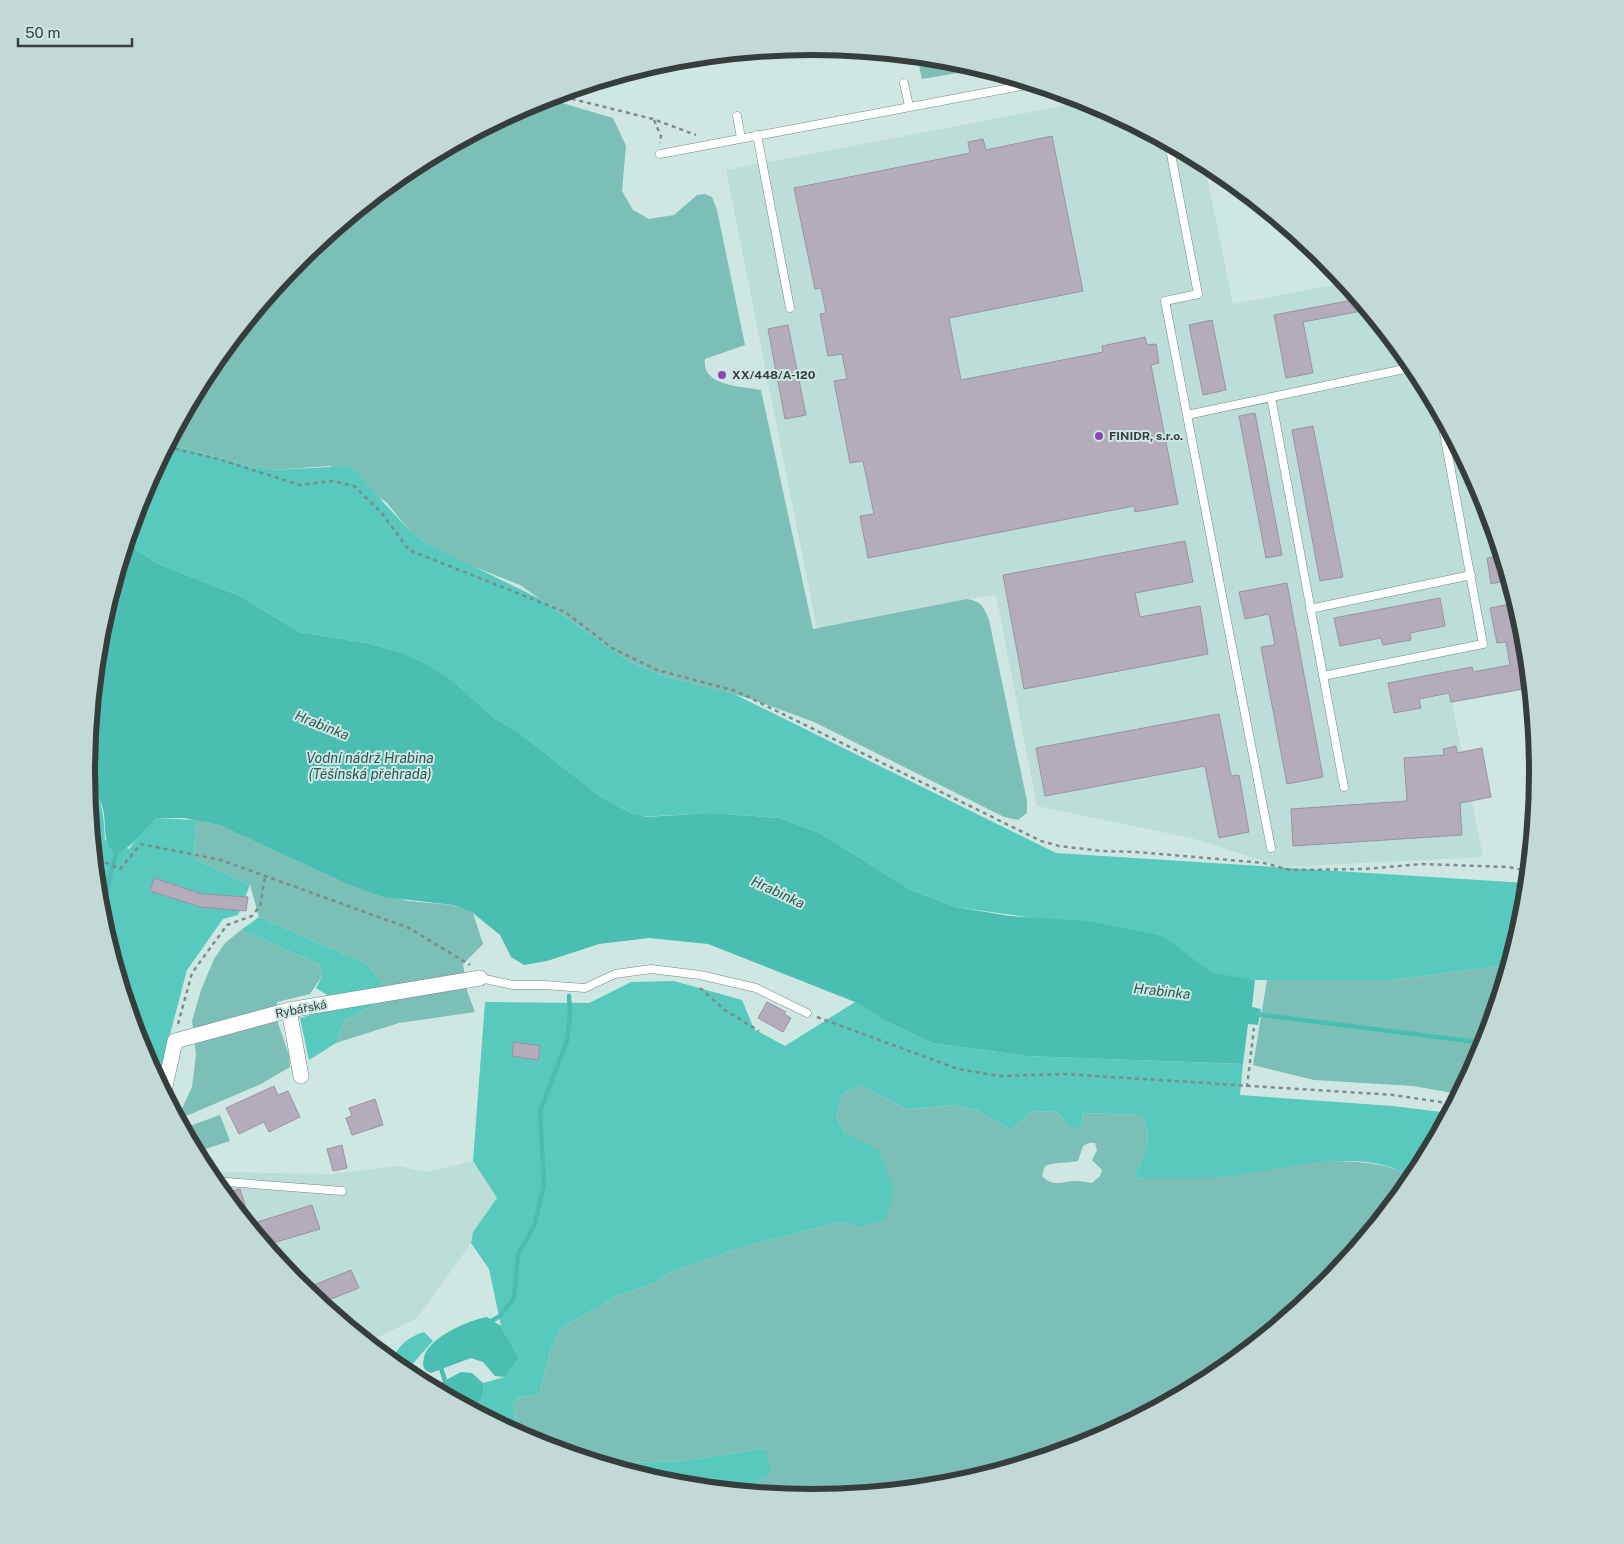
<svg xmlns="http://www.w3.org/2000/svg" width="1624" height="1544" viewBox="0 0 1624 1544" font-family="'Public Sans',sans-serif">
	<rect width="100%" height="100%" fill="#cfe7e3"/>
	<path fill="#bcddd8" d="M1088,101L1204,163L1233,304L1345,283L1416,369L1483,495L1524,631L1530,688L1452,703L1483,857L1283,867L1191,838L1037,806L996,595L967,599L817,629L726,170Z
		M473,1161L497,1198L473,1232L471,1243L417,1318L368,1342L299,1285L207,1172L332,1174L398,1166L426,1172Z"/>
	<path fill="#7cbfb6" fill-rule="evenodd" d="M917,57L954,60L981,69L922,79Z
		M545,98L613,118L626,146L622,191L633,210L649,219L674,215L697,195L705,194L712,197L717,210L745,345L705,359C701,386 741,386 761,390L813,629L967,599C982,601 984,608 989,620L1027,801V813L1018,820L1004,817L814,722L748,698L663,676L628,661L520,585L462,562L428,544L409,530L386,502L330,466L271,470L260,466L256,468L169,444L209,369L299,259L409,168L535,101Z
		M196,820L219,825L347,884L408,901L452,905L473,913L483,944L463,964L467,991L475,1012L399,1023L336,1043L344,1021L383,1000V984L367,964L259,917L250,885L194,859Z
		M241,930L319,964L323,975L310,994L277,1002L278,1023L289,1055L290,1067L261,1084L179,1119L178,1117L192,1087L196,1055L192,1021L201,990L214,959L225,943Z
		M1508,965L1482,1050L1459,1094L1413,1086L1314,1080L1253,1065L1267,980H1390Z
		M860,1085L906,1109L956,1105L979,1111L1011,1130L1032,1111L1057,1112L1069,1126L1081,1127L1083,1113L1141,1115C1155,1139 1145,1154 1133,1177L1143,1179L1333,1161C1359,1162 1391,1162 1412,1179L1325,1285L1215,1376L1089,1443L953,1484L812,1498L739,1491L769,1476L765,1448L683,1461L604,1464L534,1442L520,1435L513,1408L514,1402L519,1397L539,1395L550,1351L561,1328L617,1296L652,1284L671,1272L740,1248L839,1222L859,1227L879,1152L844,1132L836,1116L843,1094ZM1089,1143H1095L1097,1150L1092,1160L1102,1170L1100,1176L1092,1183C1087,1182 1081,1181 1076,1181C1061,1181 1054,1188 1042,1176L1045,1166C1058,1161 1065,1164 1078,1161L1083,1146Z
		M220,1115L230,1141L196,1152L184,1128Z"/>
	<path fill="#58cabd" d="M169,444L256,468L260,466L271,470L350,466L409,530L428,544L540,599L628,661L663,676L734,694L1056,853L1527,883L1524,914L1508,965L1390,980H1255L1231,978L1213,973L1162,936L956,907L911,890L820,833L780,818L710,813L639,817L601,797L518,732L494,718L452,680L427,664L404,653L366,643L299,632L240,596L156,563L127,543L142,494Z
		M87,779C103,795 104,819 105,840L129,849L146,827L157,818L196,820L194,859L250,885L238,915L223,919L187,970L158,1080L141,1049L100,913Z
		M259,917L367,964L383,984V1000L344,1021L336,1043L309,1060L300,1018L329,1009V996L316,988L323,975L319,964L241,930Z
		M674,981L742,1000L754,1029L785,1046L855,1002L885,1021L932,1043L1027,1056L1243,1064L1240,1095L1393,1106L1449,1113L1412,1179C1366,1142 1272,1173 1219,1177C1194,1179 1168,1178 1143,1179L1133,1177C1145,1154 1155,1139 1141,1115L1083,1113L1081,1127L1075,1128L1069,1126L1057,1112L1032,1111L1011,1130L979,1111L956,1105L906,1109L860,1085L843,1094L836,1116L844,1132L879,1151L894,1191L886,1219L859,1227L839,1222L740,1248L671,1272L652,1284L617,1296L561,1328L550,1351L539,1395L519,1397L514,1402L513,1408L520,1435L472,1409C482,1401 484,1396 483,1383L505,1377L519,1358L501,1326L489,1269L471,1243L473,1232L497,1198L473,1161L485,1002L589,1003L631,982Z
		M424,1332L433,1341L409,1368V1375L392,1362C398,1345 408,1337 424,1332Z
		M765,1448L770,1467L769,1476L739,1491L670,1484L604,1464L683,1461Z"/>
	<path fill="#4abeb1" d="M127,543L156,563L240,596L299,632L366,643L404,653L427,664L452,680L494,718L518,732L601,797L633,814L646,817L710,813L780,818L820,833L911,890L956,907L1010,916L1088,921L1163,936L1213,973L1255,980L1252,1007L1261,1009L1258,1025L1248,1024L1243,1064L1027,1056L932,1043L885,1021L855,1002L708,944L649,938L599,944L547,961L524,965L511,957L500,935L473,913L453,905L384,897L347,884L219,825L185,818H157C141,831 135,847 115,854C103,842 106,831 104,814C103,804 94,786 87,779L86,772L100,630Z
		M487,1317L501,1326L519,1358L505,1377L495,1376L483,1362L471,1358L431,1373C423,1370 422,1366 424,1358C427,1338 469,1320 487,1317Z
		M461,1372L472,1373L483,1383C484,1396 482,1401 472,1409L420,1382L428,1381L437,1385Z"/>
	<g fill="none" stroke-linecap="round" stroke-linejoin="round">
		<path stroke="#4abeb1" stroke-width="4.5" d="M113,865L117,850
			M101,916L112,867
			M1255,1014L1485,1043
			M488,1323L500,1316L514,1298L518,1254L535,1224L544,1183L540,1111L567,1041L570,1014L569,996
			M440,1365L447,1387"/>
	</g>
	<path fill="#b4abbb" stroke="#9b92a2" d="M1052,136L1083,291L949,318L961,380L1103,352L1102,346L1145,337L1147,345L1156,344L1159,363L1151,365L1178,504L1135,512L1134,506L868,558L860,516L874,514L863,461L850,463L834,381L847,379L842,354L828,356L820,314L826,313L821,288L815,289L794,188L970,153L968,142L983,139L986,150Z
		M1358,299L1367,310L1303,322L1313,373L1286,378L1274,315Z
		M1212,320L1226,390L1203,395L1189,325Z
		M788,325L806,415L785,419L768,329Z
		M1255,413L1282,555L1266,558L1239,416Z
		M1313,426L1343,577L1320,581L1292,430Z
		M1185,541L1193,582L1135,593L1140,617L1200,606L1208,654L1024,689L1003,575Z
		M1501,556L1509,580L1491,584L1487,558Z
		M1287,583L1323,777L1287,784L1261,647L1275,645L1269,614L1245,619L1239,592Z
		M1440,598L1445,626L1410,633L1411,640L1383,645L1381,638L1340,646L1334,618Z
		M1516,603L1524,631L1529,688L1451,702L1449,693L1419,699L1421,708L1394,713L1388,683L1472,667L1473,672L1510,665L1506,642L1497,643L1490,608Z
		M1219,714L1231,776L1239,775L1249,832L1219,838L1205,766L1045,796L1036,748Z
		M1456,746L1457,753L1482,748L1491,797L1460,803L1462,835L1293,846L1291,809L1407,801L1404,758L1444,755L1443,749Z
		M154,878L202,894L248,897L246,911L201,907L150,891Z
		M767,1002L786,1012L784,1014L791,1018L783,1032L758,1018Z
		M514,1042L540,1046L538,1060L512,1056Z
		M274,1086L278,1095L288,1091L300,1117L269,1132L264,1122L239,1134L226,1108Z
		M375,1099L383,1125L352,1135L346,1118L352,1116L349,1108Z
		M342,1145L347,1168L333,1171L327,1149Z
		M240,1189L251,1224L312,1205L320,1229L266,1245L224,1193Z
		M351,1270L359,1288L321,1303L304,1289Z"/>
	<g fill="none" stroke-linecap="round" stroke-linejoin="round">
		<g stroke="#718784" stroke-width="9">
			<path id="lane" d="M904,83L909,106
				M737,116L741,138
				M757,135L790,308
				M1169,144L1198,294L1165,301L1187,415
				M660,154L1032,84
				M1271,397L1344,787
				M1310,609L1471,575
				M1323,676L1483,644L1441,417
				M1271,848L1187,415L1414,367
				M480,978L513,985H544L585,988L615,974L651,969L700,975L756,988L807,1013
				M213,1181L342,1191"/>
		</g>
		<g stroke="#718784" stroke-width="16">
			<path id="street" d="M289,1010L301,1076
				M164,1091L175,1041L289,1010L480,978"/>
		</g>
		<path stroke="#7c8c8a" stroke-width="2.5" stroke-dasharray="4 4" stroke-linecap="butt" d="M556,95L653,119L696,135
			M654,120L661,136L660,143
			M167,447L218,459L300,485L332,481L354,486L381,512L409,550L565,612L612,648L657,670L736,691L1041,841L1059,846L1102,851L1137,852L1264,863L1290,870L1365,869L1422,864L1508,867L1528,871
			M94,852L99,860L120,869L141,844L221,860L409,928L470,965
			M700,988L725,1010L759,1031
			M817,1017L958,1069L999,1076L1064,1074L1393,1095L1454,1104
			M178,1024L192,973L227,925L252,916L260,906L265,877
			M1247,1087L1254,1028"/>
		<use href="#lane" stroke="#fff" stroke-width="8"/>
		<use href="#street" stroke="#fff" stroke-width="15"/>
	</g>
	<g fill="#8b43b5" stroke="#cfe7e3" stroke-width="2">
		<circle cx="722" cy="375" r="5"/>
		<circle cx="1099" cy="436" r="5"/>
	</g>
	<g text-anchor="middle" stroke-width="4" stroke-linejoin="round" paint-order="stroke">
		<g font-size="12" font-weight="bold" fill="#353e3d" stroke="#cfe7e3" text-anchor="start">
			<text x="732" y="379">XX/448/A-120</text>
			<text x="1109" y="440">FINIDR, s.r.o.</text>
		</g>
		<g font-size="12" fill="#353e3d" stroke="#cfe7e3">
			<text transform="translate(301 1009) rotate(-11)" y="4">Rybářská</text>
		</g>
		<g font-size="14" font-style="italic" fill="#265752" stroke="#cfe7e3">
			<text transform="translate(322 725) rotate(22)" y="5">Hrabinka</text>
			<text x="370" y="763">Vodní nádrž Hrabina<tspan x="370" dy="16">(Těšínská přehrada)</tspan></text>
			<text transform="translate(778 892) rotate(25)" y="5">Hrabinka</text>
			<text transform="translate(1162 991) rotate(6)" y="5">Hrabinka</text>
		</g>
	</g>
	<path d="M0 0H1624V1544H0ZM95 772a717 717 0 1 1 1434 0a717 717 0 1 1-1434 0Z" fill="#c3d9d6" fill-rule="evenodd"/>
	<path fill="none" stroke="#353e3d" stroke-width="6" d="M95 772a717 717 0 1 1 1434 0a717 717 0 1 1-1434 0Z"/>
	<path d="M18 38v8h114v-8" fill="none" stroke="#353e3d" stroke-width="2.5"/>
	<text x="25" y="38" font-size="15" fill="#353e3d" stroke="#cfe7e3" stroke-width="4" paint-order="stroke">50 m</text>
</svg>
